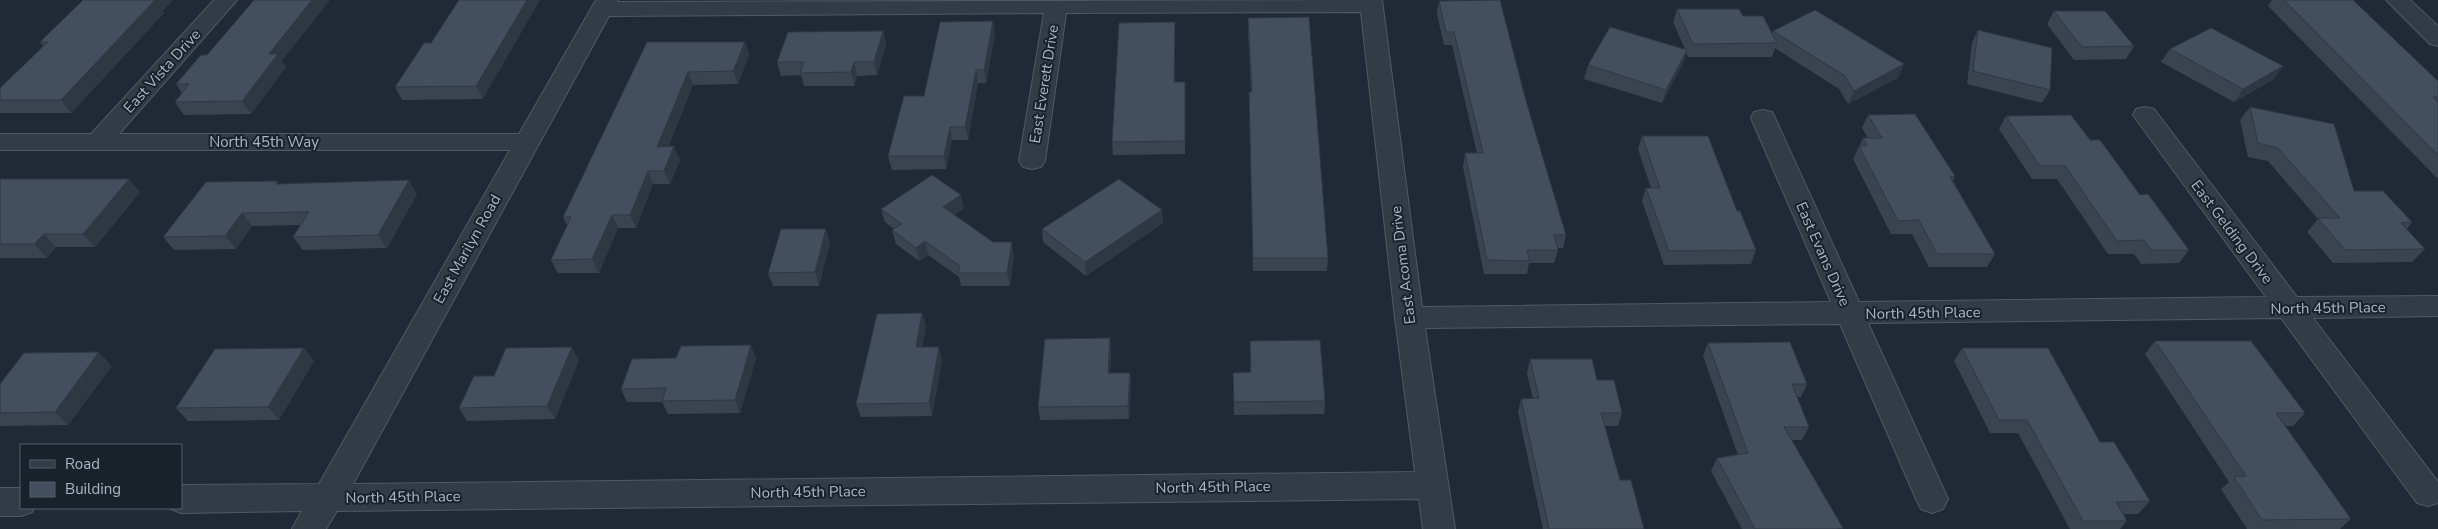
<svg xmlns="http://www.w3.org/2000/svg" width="2438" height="529" viewBox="0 0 2438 529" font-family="'Nunito Sans',sans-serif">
	<rect width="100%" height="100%" fill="#202a36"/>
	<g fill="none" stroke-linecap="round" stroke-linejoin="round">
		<g stroke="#505964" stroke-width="2">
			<path id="minor" d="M214,0H237L119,134H519L596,0H618L617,2L1382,0L1422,307L1831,302L1751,118L1754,112L1763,110L1772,112L1775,118L1859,302L2266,297L2133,115L2136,109L2145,107L2154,109L2297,297L2438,296V316L2313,318L2438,482V503L2428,506L2417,503L2281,318L1868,323L1948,499L1943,509L1932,513L1921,509L1916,499L1840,324L1425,328L1455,529H1423L1419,499L337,511L326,529H292L302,511L181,513L169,508H181V485L319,484L510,150H0V134H91ZM1361,12L1395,318L1415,472L353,484L609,16L1044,13L1019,161L1023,167L1032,169L1041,167L1045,161L1066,13Z
				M2386,0H2410L2438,26V46L2430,44Z
				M0,488H21V508H34L32,512L21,516H0Z"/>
		</g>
		<use href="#minor" fill="#333b46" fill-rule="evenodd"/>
	</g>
	<path fill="#3a4451" d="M83,0H173L162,11L164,13L71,113H0V88L43,46L40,42Z
		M459,0L483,99L402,100L395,87L431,43Z
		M2272,0H2284L2438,81V179L2268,6Z
		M1439,1L1526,101L1566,235L1563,248H1557L1558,250L1554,263H1529L1527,274H1484L1463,167L1465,153H1477L1452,45H1444L1437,14Z
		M1677,9L1743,16L1772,34L1773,31L1904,64L1898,78L1848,104L1839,89L1775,48L1772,57H1688L1686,53L1683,63L1662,103L1584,79L1588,65L1685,49L1673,22Z
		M2054,11L2134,46L2126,59L2074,60L2047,24Z
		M1248,18L1328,258L1327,271H1253L1249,105V92H1251L1248,31Z
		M993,21L995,34L986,83H978L968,140H952L946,169L892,170L888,156L924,96Z
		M1978,30L2050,90L2042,103L1967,84L1972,43Z
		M883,31L886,44L877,75L857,76L854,86H804L801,75L781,76L777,62Z
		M1175,35V82L1185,95V154L1113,155L1112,142Z
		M647,42H745L749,55L738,84L693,85L668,147L680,160L670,184H653L636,228H618L599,273H558L551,260L567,225L563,217Z
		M2170,49L2283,66L2274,79L2234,102L2161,62Z
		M282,61L286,67L251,114L184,115L175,102L182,93L176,84Z
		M2250,107L2354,191L2412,222L2407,229L2425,249L2412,262L2333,263L2307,232L2318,219L2268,161L2248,157L2240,120Z
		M1868,115L1955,176L1953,181L1995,254L1987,267H1929L1912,234H1891L1853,159L1863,138H1868L1862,128Z
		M2006,116L2090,140L2140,195L2189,250L2179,263L2141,264L2134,254H2108L2057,179H2032L1999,129Z
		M1642,136L1737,211L1756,250L1751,264L1664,265L1642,201L1646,188H1651L1638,149Z
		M0,179L140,192L95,247H56L47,258H0Z
		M280,184L417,194L387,248L303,250L293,237L300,225L252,226L236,249L174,250L163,237Z
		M964,208L954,215L1014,256L1010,286H961L959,277L928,255L919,261L896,244L892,230L894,229L885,222L881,209Z
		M1162,210L1163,223L1086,276L1043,242L1042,229Z
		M830,242L819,286H773L768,273Z
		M922,313L926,326L922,347L942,360L932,416L861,417L856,404Z
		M1110,338L1111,352L1110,373H1130L1131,386L1129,419L1040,420L1038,407Z
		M1250,341L1325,401L1324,414L1234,415L1233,373L1250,372Z
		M2155,341L2305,413L2293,426H2285L2351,519L2340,529H2247L2221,489L2229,482L2145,354Z
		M1708,343L1807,384L1801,397H1797L1809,427L1802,440H1791L1843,528L1842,529H1742L1711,471L1717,458L1738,455L1703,356Z
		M304,348L314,361L279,420L188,421L176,408Z
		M1962,348L2100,442L2150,501L2138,514H2124L2127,521L2120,529H2070L2018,433H1990L1954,361Z
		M756,358L740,413L668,414L662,402H627L621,389Z
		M1530,359L1597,380L1622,413L1618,426H1605L1620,480L1644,529H1543L1518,412L1521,399H1533L1527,373Z
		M579,360L555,419L467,421L459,408L494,376Z
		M112,366L68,425L0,426V384Z"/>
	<path fill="#2f3742" d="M152,0H173L162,11L164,13L71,113L61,100Z
		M312,0H330L282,61L286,67L251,114L242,101L269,54Z
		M527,0H540L483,99L476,86Z
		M993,21L995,34L986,83L984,70Z
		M883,31L886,44L877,75L874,62Z
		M745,42L749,55L738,84L733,71Z
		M1687,50L1683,63L1662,103L1666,90Z
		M854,62L857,76L854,86L851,72Z
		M1904,64L1898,78L1848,104L1854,91Z
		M2283,66L2274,79L2234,102L2243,89Z
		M976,70L978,83L968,140L965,127Z
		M688,72L693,85L662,160L657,147Z
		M950,127L952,140L946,169L944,156Z
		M674,146L680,160L670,184L664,171Z
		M648,171L653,184L636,228L630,215Z
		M129,179L140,192L95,247L83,234Z
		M409,180L417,194L387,248L378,235Z
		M961,195L964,208L946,220L943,207Z
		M1162,210L1163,223L1086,276L1085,262Z
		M242,213L252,226L236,249L225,236Z
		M612,215L618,228L599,273L592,259Z
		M826,229L830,242L819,286L815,272Z
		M44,234L56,247L47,258L34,244Z
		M925,241L928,255L919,261L916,248Z
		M1012,242L1014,256L1010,286L1007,273Z
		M922,313L926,326L920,360L916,347Z
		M1110,338L1111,352L1109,386L1108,373Z
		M751,345L756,358L740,413L735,400Z
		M572,347L579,360L555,419L547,406Z
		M939,347L942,360L932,416L929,403Z
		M304,348L314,361L279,420L268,407Z
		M99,352L112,366L68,425L55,412Z
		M1130,373L1131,386L1129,419L1128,406Z"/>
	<path fill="#434f5e" stroke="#2f3742" d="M83,0H155L61,100H0V88L48,42H40Z
		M254,0H312L269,54H278L242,101L175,102L189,84H176L201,55H207Z
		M459,0H527L476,86L395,87L424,43H431Z
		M1500,0L1526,101L1566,235H1554L1558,250H1527L1530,261L1487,260L1465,153H1483L1454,32H1446L1439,1Z
		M2284,0H2353L2438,81V97H2433L2438,102V155Z
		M1677,9H1739L1743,16H1763L1777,43L1693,44Z
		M1815,10L1904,64L1854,91L1845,76L1773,31Z
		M2054,11H2105L2134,46L2082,47Z
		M1309,17L1328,258H1253L1249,92H1252L1248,18Z
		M993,21L984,70H976L965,127H950L944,156H888L904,96H924L940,22Z
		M1175,22L1174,82H1185V141L1112,142L1119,23Z
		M1610,27L1687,50L1666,90L1588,65Z
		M2211,28L2283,66L2243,89L2170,49Z
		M1978,30L2052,48L2050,90L1973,71Z
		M883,31L874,62H854L851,72L800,73L804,62H777L788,32Z
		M647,42H745L733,71L688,72L657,147L674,146L664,171H648L630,215H612L592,259L551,260L571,217H563Z
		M2250,107L2334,124L2354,191H2383L2412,222L2401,223L2425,249L2345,250L2318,218H2340L2278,148L2258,143Z
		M1915,114L1955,176L1950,177L1995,254H1937L1919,220L1898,221L1859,146H1867L1863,138H1882L1868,115Z
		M2071,115L2090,140H2100L2140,195L2148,194L2189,250H2151L2144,240L2117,241L2065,166H2040L2006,116Z
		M1642,136H1708L1737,211H1740L1756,250L1669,251L1646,188H1660Z
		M932,175L961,195L943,207L993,242H1012L1007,273H958L960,266L925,241L916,248L892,230L902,224L881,209Z
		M0,179H129L83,234H44L34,244H0Z
		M1119,179L1162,210L1085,262L1042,229Z
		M409,180L378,235L293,237L309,212L242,213L225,236L163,237L206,182L278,181L276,184Z
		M781,229H826L815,272L768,273Z
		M922,313L916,347H939L929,403L856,404L877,314Z
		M1110,338L1108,373H1130L1128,406L1038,407L1045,339Z
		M1320,340L1325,401L1234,402L1233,373L1251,372L1250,341Z
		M2155,341H2251L2305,413H2276L2351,519L2262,520L2234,477L2246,476Z
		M1790,342L1807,384H1792L1809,427H1784L1843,528L1837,529H1755L1717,458L1748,453L1708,343Z
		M751,345L735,400L662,401L666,388L621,389L632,359L676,358L681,346Z
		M572,347L547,406L459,408L474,376H494L506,348Z
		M304,348L268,407L176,408L215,349Z
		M1962,348H2048L2100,442H2114L2150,501L2116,502L2127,521H2083L2027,420H1999Z
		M99,352L55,412L0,413V384L24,353Z
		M1530,359H1592L1597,380H1614L1622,413H1601L1620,480H1631L1644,529H1549L1521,399L1539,398Z"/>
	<g text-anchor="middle" stroke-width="4" stroke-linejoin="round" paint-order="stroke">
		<g font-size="15" fill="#adb6c3" stroke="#19212b">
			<text transform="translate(162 71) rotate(-48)" y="5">East Vista Drive</text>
			<text transform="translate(1044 84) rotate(-81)" y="5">East Everett Drive</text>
			<text x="264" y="147">North 45th Way</text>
			<text transform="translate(2232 232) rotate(53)" y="5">East Gelding Drive</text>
			<text transform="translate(467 249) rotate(-61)" y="5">East Marilyn Road</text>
			<text transform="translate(1823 254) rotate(66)" y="5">East Evans Drive</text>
			<text transform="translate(1403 265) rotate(-97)" y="5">East Acoma Drive</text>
			<text transform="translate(2328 308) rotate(-1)" y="5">North 45th Place</text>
			<text transform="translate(1923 313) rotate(-1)" y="5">North 45th Place</text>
			<text transform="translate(1213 487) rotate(-1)" y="5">North 45th Place</text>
			<text transform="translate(808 492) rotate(-1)" y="5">North 45th Place</text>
			<text transform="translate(403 497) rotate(-1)" y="5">North 45th Place</text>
		</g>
	</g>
	<rect x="20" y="444" width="162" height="65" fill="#19212b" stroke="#545d68"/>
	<rect x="30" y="460" width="25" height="8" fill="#333b46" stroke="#545d68"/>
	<text x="65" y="469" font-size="15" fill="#adb6c3">Road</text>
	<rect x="30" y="482" width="25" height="15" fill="#434f5e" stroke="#545d68"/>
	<text x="65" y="494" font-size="15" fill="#adb6c3">Building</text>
</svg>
